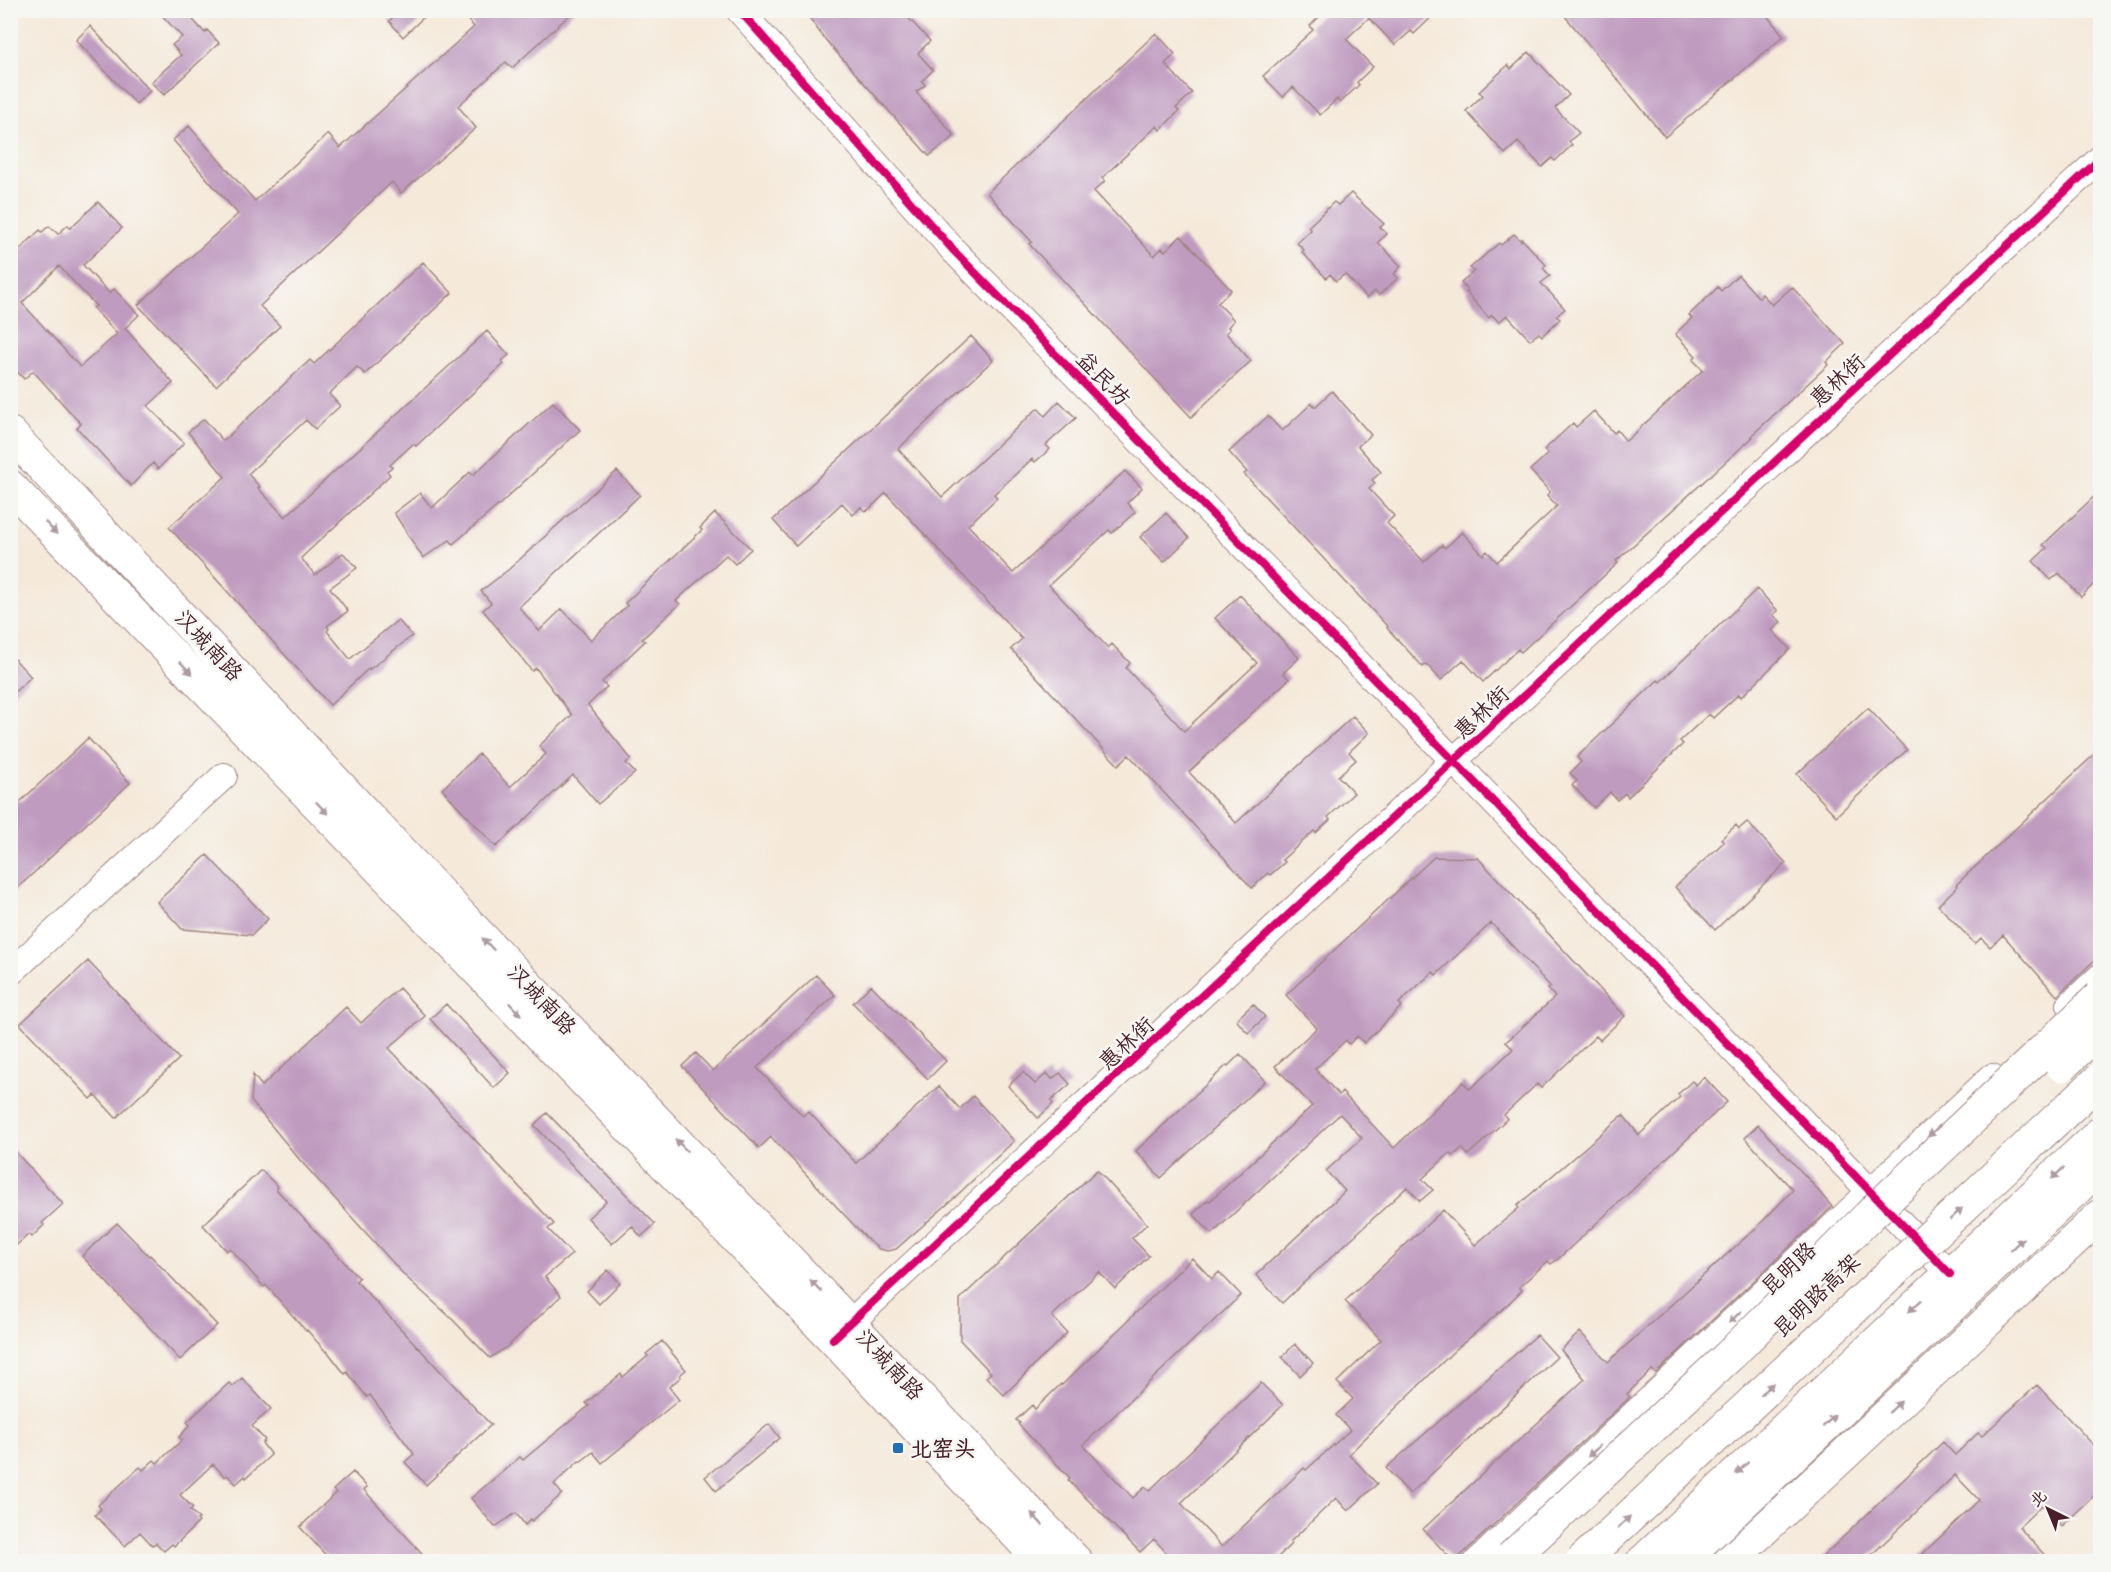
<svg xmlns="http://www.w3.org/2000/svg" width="2111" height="1572" viewBox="0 0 2111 1572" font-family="Sriracha,'LXGW WenKai TC',sans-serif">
	<rect width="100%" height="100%" fill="#f6f6f2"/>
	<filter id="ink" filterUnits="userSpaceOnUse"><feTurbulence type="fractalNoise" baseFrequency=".0167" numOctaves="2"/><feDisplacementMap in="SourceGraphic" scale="12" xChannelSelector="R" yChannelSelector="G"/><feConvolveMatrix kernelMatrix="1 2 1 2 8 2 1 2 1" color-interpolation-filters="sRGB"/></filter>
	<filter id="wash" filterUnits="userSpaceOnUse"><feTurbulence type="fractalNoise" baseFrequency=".008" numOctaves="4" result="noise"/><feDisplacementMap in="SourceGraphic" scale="24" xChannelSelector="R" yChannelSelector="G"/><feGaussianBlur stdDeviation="1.35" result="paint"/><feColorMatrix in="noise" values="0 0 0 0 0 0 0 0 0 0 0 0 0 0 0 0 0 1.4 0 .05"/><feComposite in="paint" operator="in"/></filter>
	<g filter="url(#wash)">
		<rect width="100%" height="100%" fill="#f5e9da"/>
		<g id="blocks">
			<path fill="#bf9bc0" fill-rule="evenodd" d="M157,10H184L205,33L207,30L219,43L164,95L151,82L181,55L172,45L182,37Z
				M401,10H431L403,37L389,21Z
				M459,10H575L512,68L506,62L458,106L476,128L401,193L392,182L260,306L280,326L216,386L138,305L238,214L173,140L189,126L255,201L328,134L340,148L474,27Z
				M804,10H901L930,41L918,53L933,70L922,81L925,85L916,92L955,136L929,156L823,37Z
				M1326,10H1439L1414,34L1411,31L1395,45L1369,18L1346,39L1373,67L1357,82L1359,85L1340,103L1337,99L1320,115L1293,87L1283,97L1263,76L1313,30L1310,26Z
				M1560,10H1762L1784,36L1665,137Z
				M90,26L150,91L136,104L76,40Z
				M1156,33L1175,54L1165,64L1192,93L1176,108L1179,111L1160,130L1157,126L1102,178L1105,181L1094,191L1154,256L1162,248L1165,251L1181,236L1231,290L1218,303L1234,320L1228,327L1230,329L1226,333L1251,361L1191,417L1029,244L1032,242L987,193Z
				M1529,52L1569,95L1555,108L1579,133L1569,141L1572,145L1555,161L1552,158L1542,167L1518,142L1505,154L1466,111L1483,95L1479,92L1508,65L1511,69Z
				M1351,193L1384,224L1380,227L1387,234L1378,242L1401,266L1394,274L1398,278L1379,295L1375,291L1367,298L1345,274L1336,281L1330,274L1326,278L1302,252L1304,250L1297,243L1311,230L1308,227L1334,202L1338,205Z
				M98,202L122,228L83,265L109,293L114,289L139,315L125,328L173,383L148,406L184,443L158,469L153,463L131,486L77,428L81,424L33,371L24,379L10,364V259L40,230L42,232L49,226L58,234L68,225L70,228ZM59,266L96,306L93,308L117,334L80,367L22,303Z
				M1514,234L1521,241L1522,239L1546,265L1543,268L1550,276L1541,283L1565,309L1556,316L1560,319L1542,336L1539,333L1530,340L1507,315L1499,322L1492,315L1489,318L1466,292L1468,291L1461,283L1474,271L1470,268L1499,243L1501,245Z
				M423,262L452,293L365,374L357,367L329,394L340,406L315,429L306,420L248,474L260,487L258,488L285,517L487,331L509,355L502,361L504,364L416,446L413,444L390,465L392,467L387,471L390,475L301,558L315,575L343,553L357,568L330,588L348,611L327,626L329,629L327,631L350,659L398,620L412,636L370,669L369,668L330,705L169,527L225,477L188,432L204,419L223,441L310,360L314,364Z
				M1738,275L1759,298L1762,294L1772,305L1792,287L1845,344L1826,362L1828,365L1751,436L1753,437L1616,561L1618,563L1521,652L1518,649L1483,682L1463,660L1441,680L1426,664L1423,667L1387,628L1388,627L1244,474L1247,472L1229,452L1268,416L1282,431L1312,403L1315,407L1332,391L1371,435L1358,446L1381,472L1372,480L1375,483L1369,489L1394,516L1387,523L1424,562L1442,545L1445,548L1462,532L1483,555L1487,551L1497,562L1557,506L1547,495L1550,492L1530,470L1548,454L1544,450L1573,423L1576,427L1594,411L1614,433L1617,430L1626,441L1703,370L1693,360L1696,356L1675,334L1692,318L1689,315L1710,295L1718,287L1721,291Z
				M971,336L993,360L898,449L942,497L1038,408L1045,416L1059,401L1076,418L1046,445L1050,449L1035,462L1032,459L994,494L997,498L968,525L1013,573L1125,471L1142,488L1127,503L1135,512L1112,533L1109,530L1049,585L1108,648L1112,644L1130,663L1126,668L1184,731L1257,663L1215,618L1240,595L1299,658L1283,673L1289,679L1189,772L1236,823L1353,716L1369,733L1349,752L1356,760L1338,776L1354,793L1328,817L1330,820L1316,833L1314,831L1282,860L1285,862L1270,875L1268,873L1252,888L1129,755L1118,765L1011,649L1022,639L886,493L868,510L865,511L861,507L853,515L842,503L796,546L773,520Z
				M553,402L580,430L500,504L453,544L450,540L423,558L394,513L420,493L432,508L470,472L473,475Z
				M617,471L640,495L519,607L539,631L562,609L591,640L627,606L625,603L702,530L700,528L715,513L751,549L735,564L726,555L676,601L680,604L642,639L645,641L602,682L607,687L588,705L631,759L626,763L635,773L598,804L573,775L496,847L442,789L479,754L510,787L546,754L539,746L572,715L536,668L532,671L483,610L491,603L481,591L508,570Z
				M2100,491V578L2081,597L2059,573L2051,580L2033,561L2047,548L2043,545Z
				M1166,513L1189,538L1164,562L1140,537Z
				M1757,589L1778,611L1773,615L1781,622L1772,630L1790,649L1741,697L1739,694L1713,718L1709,714L1680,741L1683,744L1628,797L1625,793L1617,800L1610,792L1594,808L1572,785L1577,781L1570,773L1581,762L1577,757L1658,680L1660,682Z
				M10,654L31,677L10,696Z
				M1868,708L1907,750L1836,816L1797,774Z
				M88,738L130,783L10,895V792L20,802Z
				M2100,749V955L2057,996L2003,935L1990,947L1981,938L1975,944L1938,905L1957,887L1956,885Z
				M1747,822L1786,863L1715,930L1675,887L1724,842L1721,839L1736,825L1739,829Z
				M207,855L268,919L252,935L182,929L157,902Z
				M1434,857L1478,858L1625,1016L1600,1040L1596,1036L1541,1088L1537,1084L1504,1115L1507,1119L1468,1155L1462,1148L1453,1156L1450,1153L1422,1179L1433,1190L1420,1201L1407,1187L1282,1303L1256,1275L1345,1191L1326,1171L1362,1138L1340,1114L1212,1234L1193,1214L1208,1200L1210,1201L1312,1106L1275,1066L1317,1028L1286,995ZM1491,923L1551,987L1548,989L1555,997L1506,1042L1513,1049L1494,1067L1470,1089L1463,1082L1394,1148L1342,1092L1339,1095L1315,1069L1346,1040L1349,1044L1357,1036L1364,1043L1402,1006L1399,1003L1433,972L1436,975Z
				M88,961L179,1059L116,1118L95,1095L91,1099L20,1024Z
				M816,975L835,995L757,1068L803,1116L808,1111L856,1163L939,1086L960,1109L973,1096L1014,1141L951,1201L896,1249L888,1251L879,1249L869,1241L771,1137L759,1148L682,1066L696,1053L713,1071Z
				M871,985L946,1061L928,1079L853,1003Z
				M399,988L425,1016L389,1048L554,1224L548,1229L572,1254L545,1277L561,1296L508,1346L490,1358L449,1316L406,1277L299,1159L251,1101L253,1075L262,1086L346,1007L361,1023Z
				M446,1004L510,1073L494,1088L430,1019Z
				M1253,1004L1265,1017L1248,1033L1236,1020Z
				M1240,1054L1265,1081L1161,1178L1136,1151L1227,1065L1228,1066Z
				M1023,1072L1035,1084L1047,1073L1052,1079L1060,1073L1070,1084L1051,1101L1053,1104L1038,1118L1008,1086Z
				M1704,1077L1727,1102L1558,1259L1551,1264L1548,1261L1519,1287L1522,1290L1502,1310L1454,1351L1349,1454L1377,1484L1348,1511L1336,1498L1290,1542L1291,1544L1273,1562H1175L1154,1539L1140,1552L1068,1480L1070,1478L1018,1424L1020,1423L1016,1420L1032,1405L1035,1409L1061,1384L1062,1385L1192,1258L1212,1279L1219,1272L1241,1295L1083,1445L1133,1498L1145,1487L1149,1491L1261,1383L1283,1405L1181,1503L1222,1547L1304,1468L1306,1470L1350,1430L1336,1415L1353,1399L1337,1382L1381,1340L1345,1301L1443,1210L1475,1245L1519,1208L1517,1206L1623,1115L1639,1135L1680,1097L1678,1094L1692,1081L1696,1085Z
				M547,1113L655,1224L641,1237L632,1226L612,1244L588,1218L606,1201L534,1125Z
				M1758,1125L1810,1181L1832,1207L1656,1373L1652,1370L1627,1394L1630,1397L1454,1562L1423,1529L1585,1379L1561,1350L1580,1332L1608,1362L1758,1226L1793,1190L1745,1138Z
				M10,1146L63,1204L42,1223L44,1225L32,1237L29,1234L10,1251Z
				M261,1170L278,1187L276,1189L359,1278L356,1281L491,1425L426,1485L405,1462L414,1454L370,1395L367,1397L347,1372L345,1374L327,1351L326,1352L307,1330L306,1331L266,1285L264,1287L230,1248L227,1251L203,1225Z
				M1097,1170L1147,1224L1132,1238L1149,1256L1115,1289L1099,1272L1052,1316L1067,1333L1004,1395L986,1377L991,1373L960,1340V1299Z
				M117,1223L149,1256L150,1255L217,1325L180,1360L82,1256Z
				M608,1270L620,1283L599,1304L587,1291Z
				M1537,1335L1557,1357L1410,1494L1386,1468Z
				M662,1341L686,1370L680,1375L681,1377L669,1387L679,1400L602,1463L593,1452L580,1462L579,1461L554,1484L562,1494L532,1521L531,1519L525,1525L516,1513L495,1527L471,1498L520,1457L523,1460L547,1440L589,1406L586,1403L621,1374L623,1377L648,1356L646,1354Z
				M1295,1344L1313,1363L1300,1376L1282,1357Z
				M242,1378L271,1409L252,1426L265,1440L262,1443L271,1455L246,1478L245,1476L236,1484L227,1475L225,1477L213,1464L180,1495L193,1508L190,1510L199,1519L197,1520L199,1522L174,1546L172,1544L164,1551L156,1543L152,1545L140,1532L125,1546L95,1515L101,1509L98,1505L140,1467L143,1470L154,1460L157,1463L182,1440L179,1437L190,1425L187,1422L229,1383L233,1386Z
				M2037,1385L2100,1452V1490L2062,1526L2042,1505L2019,1527L2051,1562H1914L1979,1500L1955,1475L1864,1562H1817L1943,1442L1955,1455L1978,1433L1982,1436Z
				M769,1424L780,1438L716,1491L705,1477Z
				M353,1472L367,1487L364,1490L430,1562H332L300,1527L336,1493L333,1490Z"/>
		</g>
	</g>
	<g filter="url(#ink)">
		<use href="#blocks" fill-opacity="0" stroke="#a08482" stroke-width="1.5"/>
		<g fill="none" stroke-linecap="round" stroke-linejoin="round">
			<g stroke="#a08482" stroke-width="28">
				<path id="minor" d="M739,10L955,252L1454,761L1950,1274
					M10,973L224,776
					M2070,1005L2100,977
					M836,1336L2100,159
					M1477,1562L1992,1077"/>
			</g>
			<g stroke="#a08482" stroke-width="34">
				<path id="major" d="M10,433L435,888L1077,1562
					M10,486L833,1339L1042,1562
					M1642,1562L2100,1133
					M1729,1562L2100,1216"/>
			</g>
			<g stroke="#a08482" stroke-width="35">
				<path id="highway" d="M1680,1562L2100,1166"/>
			</g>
			<use href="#minor" stroke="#fff" stroke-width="26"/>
			<use href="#major" stroke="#fff" stroke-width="32"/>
			<use href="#highway" stroke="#fff" stroke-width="33"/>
			<g stroke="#a08482" stroke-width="35" stroke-linecap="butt">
				<path id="highway-bridge" d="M2062,1065L2100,1029
					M1511,1558L1729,1356L1869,1216L2100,997
					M1581,1562L2100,1079"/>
			</g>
			<use href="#highway-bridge" stroke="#fff" stroke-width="33"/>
			<g stroke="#f6f6f2" stroke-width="11">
				<path id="cycleway" d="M739,10L955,252L1454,761L1950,1274
					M833,1339L2100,159"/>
			</g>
			<use href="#cycleway" stroke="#d6006c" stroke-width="8"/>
		</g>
		<defs><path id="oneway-solid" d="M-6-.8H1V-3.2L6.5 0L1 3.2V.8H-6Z" transform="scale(1.5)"/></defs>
		<g fill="#ae9aa0">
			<use href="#oneway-solid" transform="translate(51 528) rotate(46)"/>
			<use href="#oneway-solid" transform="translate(186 668) rotate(46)"/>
			<use href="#oneway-solid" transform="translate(322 808) rotate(46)"/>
			<use href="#oneway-solid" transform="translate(488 944) rotate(-134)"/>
			<use href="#oneway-solid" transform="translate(515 1009) rotate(46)"/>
			<use href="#oneway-solid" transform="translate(1934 1131) rotate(137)"/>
			<use href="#oneway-solid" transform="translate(681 1145) rotate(-134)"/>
			<use href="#oneway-solid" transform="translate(2058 1173) rotate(137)"/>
			<use href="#oneway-solid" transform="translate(1956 1214) rotate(-43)"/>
			<use href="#oneway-solid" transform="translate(2017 1244) rotate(-43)"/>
			<use href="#oneway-solid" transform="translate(816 1286) rotate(-134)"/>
			<use href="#oneway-solid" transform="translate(1915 1306) rotate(137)"/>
			<use href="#oneway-solid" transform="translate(1735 1317) rotate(137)"/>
			<use href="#oneway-solid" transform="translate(1767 1389) rotate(-43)"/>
			<use href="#oneway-solid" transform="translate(1895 1407) rotate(-43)"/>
			<use href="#oneway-solid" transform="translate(1829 1421) rotate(-43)"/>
			<use href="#oneway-solid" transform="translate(1594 1451) rotate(137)"/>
			<use href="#oneway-solid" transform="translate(1742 1468) rotate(137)"/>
			<use href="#oneway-solid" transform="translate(1037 1519) rotate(-133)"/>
			<use href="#oneway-solid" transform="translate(1624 1522) rotate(-43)"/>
		</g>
	</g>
	<rect fill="#1f6fb2" stroke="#f6f6f2" stroke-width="2" x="892" y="1442" width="12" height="12" rx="3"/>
	<g text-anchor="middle" stroke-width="5" stroke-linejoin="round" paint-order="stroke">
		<g font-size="22" fill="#4a1f2b" stroke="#f6f6f2">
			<text transform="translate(1104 378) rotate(46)" y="8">益民坊</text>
			<text transform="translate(1837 380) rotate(-43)" y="8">惠林街</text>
			<text transform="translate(209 645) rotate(47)" y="8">汉城南路</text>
			<text transform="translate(1481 712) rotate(-43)" y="8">惠林街</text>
			<text transform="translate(542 999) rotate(46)" y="8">汉城南路</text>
			<text transform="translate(1126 1043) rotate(-43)" y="8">惠林街</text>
			<text transform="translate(1788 1268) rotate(-43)" y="8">昆明路</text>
			<text transform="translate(1816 1295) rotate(-43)" y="8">昆明路高架</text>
			<text transform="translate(890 1364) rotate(47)" y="8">汉城南路</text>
		</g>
		<g font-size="22" font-weight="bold" fill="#4a1f2b" stroke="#f6f6f2" text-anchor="start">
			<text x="910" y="1456">北窑头</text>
		</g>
	</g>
	<rect width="2111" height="1572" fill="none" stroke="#f6f6f2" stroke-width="36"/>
	<g transform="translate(2048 1509) rotate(317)" stroke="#f6f6f2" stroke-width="4.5" paint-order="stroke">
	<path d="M0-4.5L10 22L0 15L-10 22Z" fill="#4a1f2b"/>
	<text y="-9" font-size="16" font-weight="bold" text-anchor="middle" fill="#4a1f2b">北</text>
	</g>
</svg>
